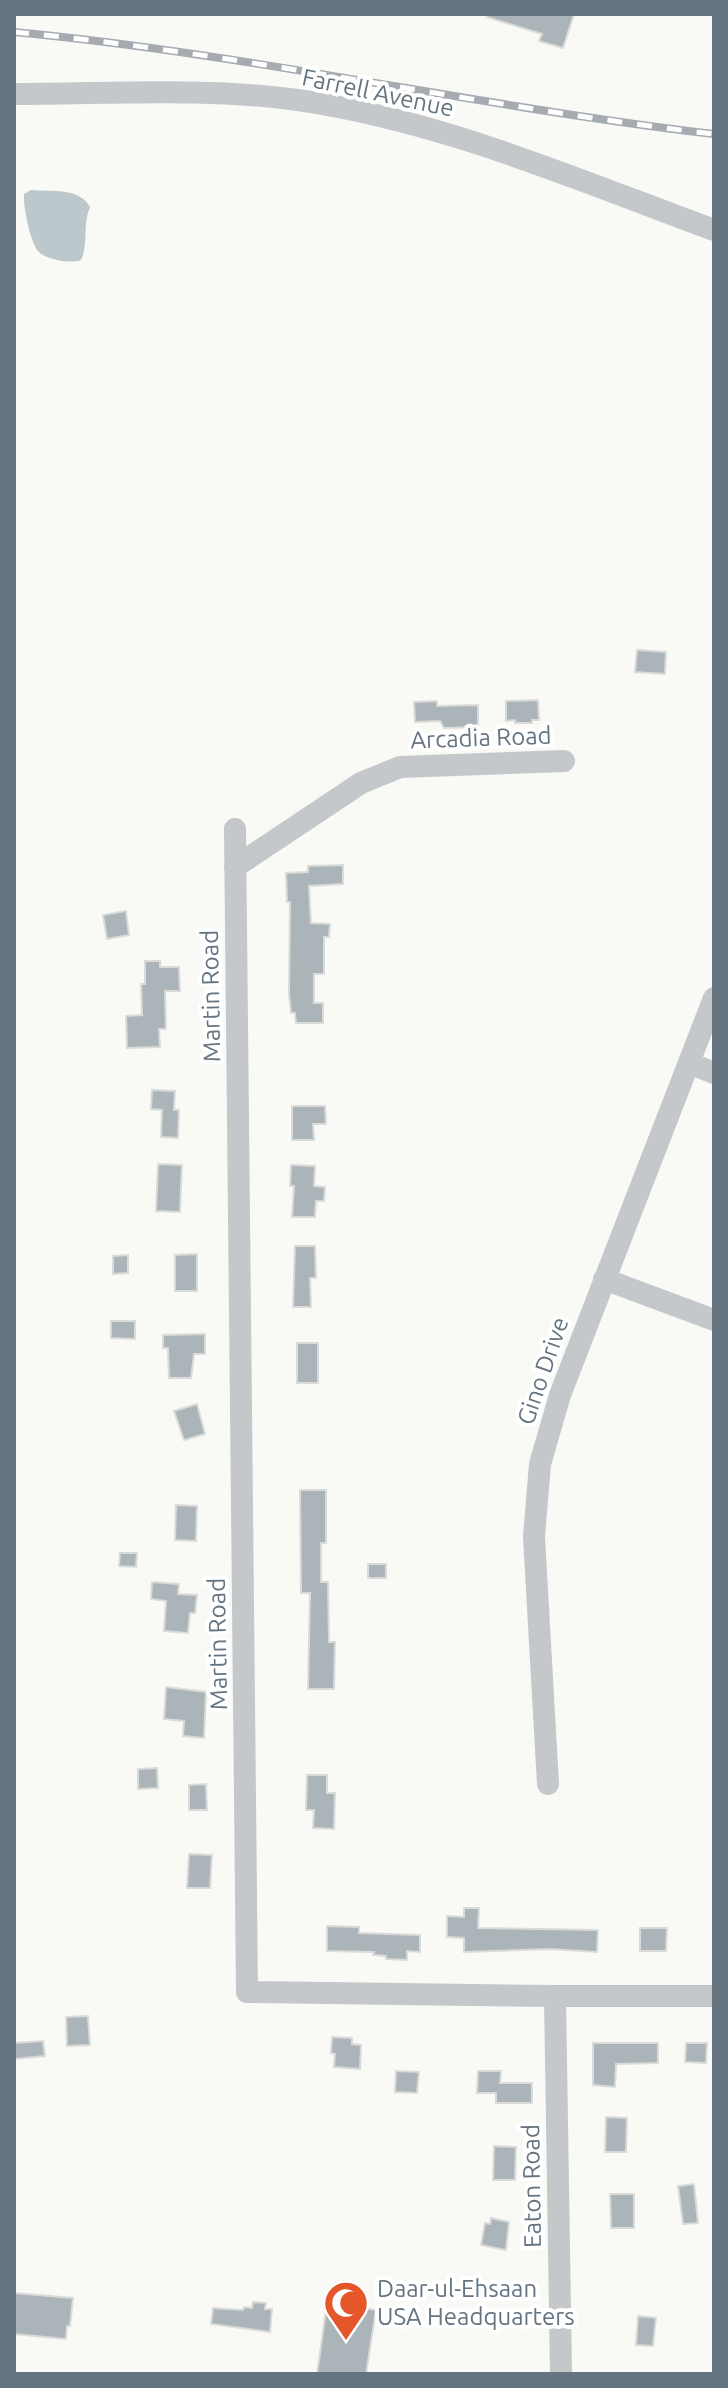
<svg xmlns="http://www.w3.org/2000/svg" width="728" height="2388" viewBox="0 0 728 2388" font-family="Ubuntu,sans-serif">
	<rect width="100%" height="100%" fill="#f9f9f6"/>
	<path fill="#bcc8cc" d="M31,190C52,192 79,187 90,207C82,225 89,243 81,260C71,264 46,260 38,251C30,241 23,207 24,194Z"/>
	<path fill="#abb4b9" stroke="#dadbd8" stroke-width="2" d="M488,14H574L563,48L539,41L542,34L487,17Z
		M637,650L666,652L665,674L635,672Z
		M538,700L539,720H532V723H515V720L506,721V701Z
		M437,701V706L478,705V727L444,728L440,721L415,722L414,702Z
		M343,865V884L309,886L311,923L330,924L329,937H324V974H314V1003H323V1023H296L295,1013H291L289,993L290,902H287L286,873L308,872V866Z
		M126,911L129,935L107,939L103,915Z
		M145,961H160V967H179L180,991H165L166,1029H159L160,1047L127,1048L126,1016L142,1015L141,984H145Z
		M152,1090L175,1091L174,1110H179L178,1138L161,1137L162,1110L151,1109Z
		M292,1106H325L326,1124H313L314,1140H292Z
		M158,1164L182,1165L180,1212L156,1211Z
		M291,1165L315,1166L314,1186L325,1187L324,1201H316L315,1217H292L294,1186H290Z
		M295,1246H315L316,1278H310L311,1307H293Z
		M197,1254V1291H175V1255Z
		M128,1255V1273L113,1274V1256Z
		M111,1321H135V1339L111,1338Z
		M205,1334V1354H194L191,1378H169L168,1348H163V1335Z
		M297,1343H318V1383H297Z
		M197,1404L205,1434L184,1440L174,1411Z
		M300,1490H326V1543H321V1582H328L329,1642H335L334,1689H308L310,1593H301Z
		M176,1505L197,1506L196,1541L175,1540Z
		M120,1553H137L136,1567L119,1566Z
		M368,1564H386V1578H368Z
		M152,1582L179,1584L178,1594L197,1595L195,1613H190L188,1633L164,1631L166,1601L151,1599Z
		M166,1687L206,1692L204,1738L183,1736L184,1721L164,1719Z
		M157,1768L158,1788L138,1789V1769Z
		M307,1775H327V1793H335L334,1829L313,1828L314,1810H306Z
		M206,1784L207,1810H189V1785Z
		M189,1854L212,1855L210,1888H187Z
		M464,1908H479L478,1928L598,1930L597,1952L550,1949L464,1952V1938L447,1937V1916L464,1917Z
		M327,1926L359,1927V1933L420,1935V1952L407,1951V1960L386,1959V1956L373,1955L374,1952L327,1951Z
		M640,1928H667L666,1951H640Z
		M88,2016L90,2045L67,2046L66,2017Z
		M332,2037L352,2038V2044L361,2045L360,2069L334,2067L335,2054L331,2053Z
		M43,2041L45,2056L14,2059V2043Z
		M593,2043H658V2063L616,2064L615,2087L593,2085Z
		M686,2043H707L706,2063L685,2062Z
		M396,2071L419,2072L417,2093L395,2092Z
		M478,2071H501L500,2083H532V2103H496V2093H477Z
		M606,2117L627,2118L626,2152H605Z
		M494,2146L516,2147L515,2180H493Z
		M694,2184L698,2223L683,2224L678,2186Z
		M610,2194H634V2228H611Z
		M491,2218L509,2222L506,2250L481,2245L485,2223L490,2224Z
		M14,2293L73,2298L70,2326H67L66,2339L14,2334Z
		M253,2302L266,2303L265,2309H272L270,2332L211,2324L213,2308L243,2310L244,2307L252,2308Z
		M327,2303L376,2310L366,2374H317Z
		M638,2316L656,2318L653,2346L636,2345Z"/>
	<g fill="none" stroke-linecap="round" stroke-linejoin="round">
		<path stroke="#c4c8cb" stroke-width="22" d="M14,94C109,94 203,87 298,100C443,121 578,180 714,230
			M235,829L247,1992L555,1996H714
			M235,867L361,783L400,767L564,761
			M689,1063L714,1073
			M604,1279L714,1320
			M548,1784L534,1537L540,1464L560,1395L714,998
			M555,1996L561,2374"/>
		<g stroke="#a5abb1" stroke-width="8">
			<path id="rail" d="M14,32C249,54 480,107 714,134"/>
		</g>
		<use href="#rail" stroke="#fff" stroke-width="5" stroke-dasharray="15" stroke-linecap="butt"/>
	</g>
	<defs>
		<g id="mosque-pin" transform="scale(2.3)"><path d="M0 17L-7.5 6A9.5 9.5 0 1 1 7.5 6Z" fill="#e5562a" stroke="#fff"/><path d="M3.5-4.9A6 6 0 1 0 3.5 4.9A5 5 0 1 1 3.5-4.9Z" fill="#fff"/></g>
	</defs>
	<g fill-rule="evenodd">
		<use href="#mosque-pin" x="346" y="2303"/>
	</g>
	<g text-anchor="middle" stroke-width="8" stroke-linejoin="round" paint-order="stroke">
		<g font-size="24" fill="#647481" stroke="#fff">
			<text transform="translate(378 93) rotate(12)" y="8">Farrell Avenue</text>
			<text transform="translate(481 738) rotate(-2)" y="8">Arcadia Road</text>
			<text transform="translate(211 996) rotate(-91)" y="8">Martin Road</text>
			<text transform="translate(543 1371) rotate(-71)" y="8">Gino Drive</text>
			<text transform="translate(218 1644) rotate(-91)" y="8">Martin Road</text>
			<text transform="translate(532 2186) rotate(-91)" y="8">Eaton Road</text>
		</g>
		<g font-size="24" fill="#647481" stroke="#fff" text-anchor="start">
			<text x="377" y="2297">Daar-ul-Ehsaan<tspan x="377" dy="28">USA Headquarters</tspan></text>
		</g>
	</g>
	<rect width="728" height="2388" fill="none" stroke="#647481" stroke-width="32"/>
</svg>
